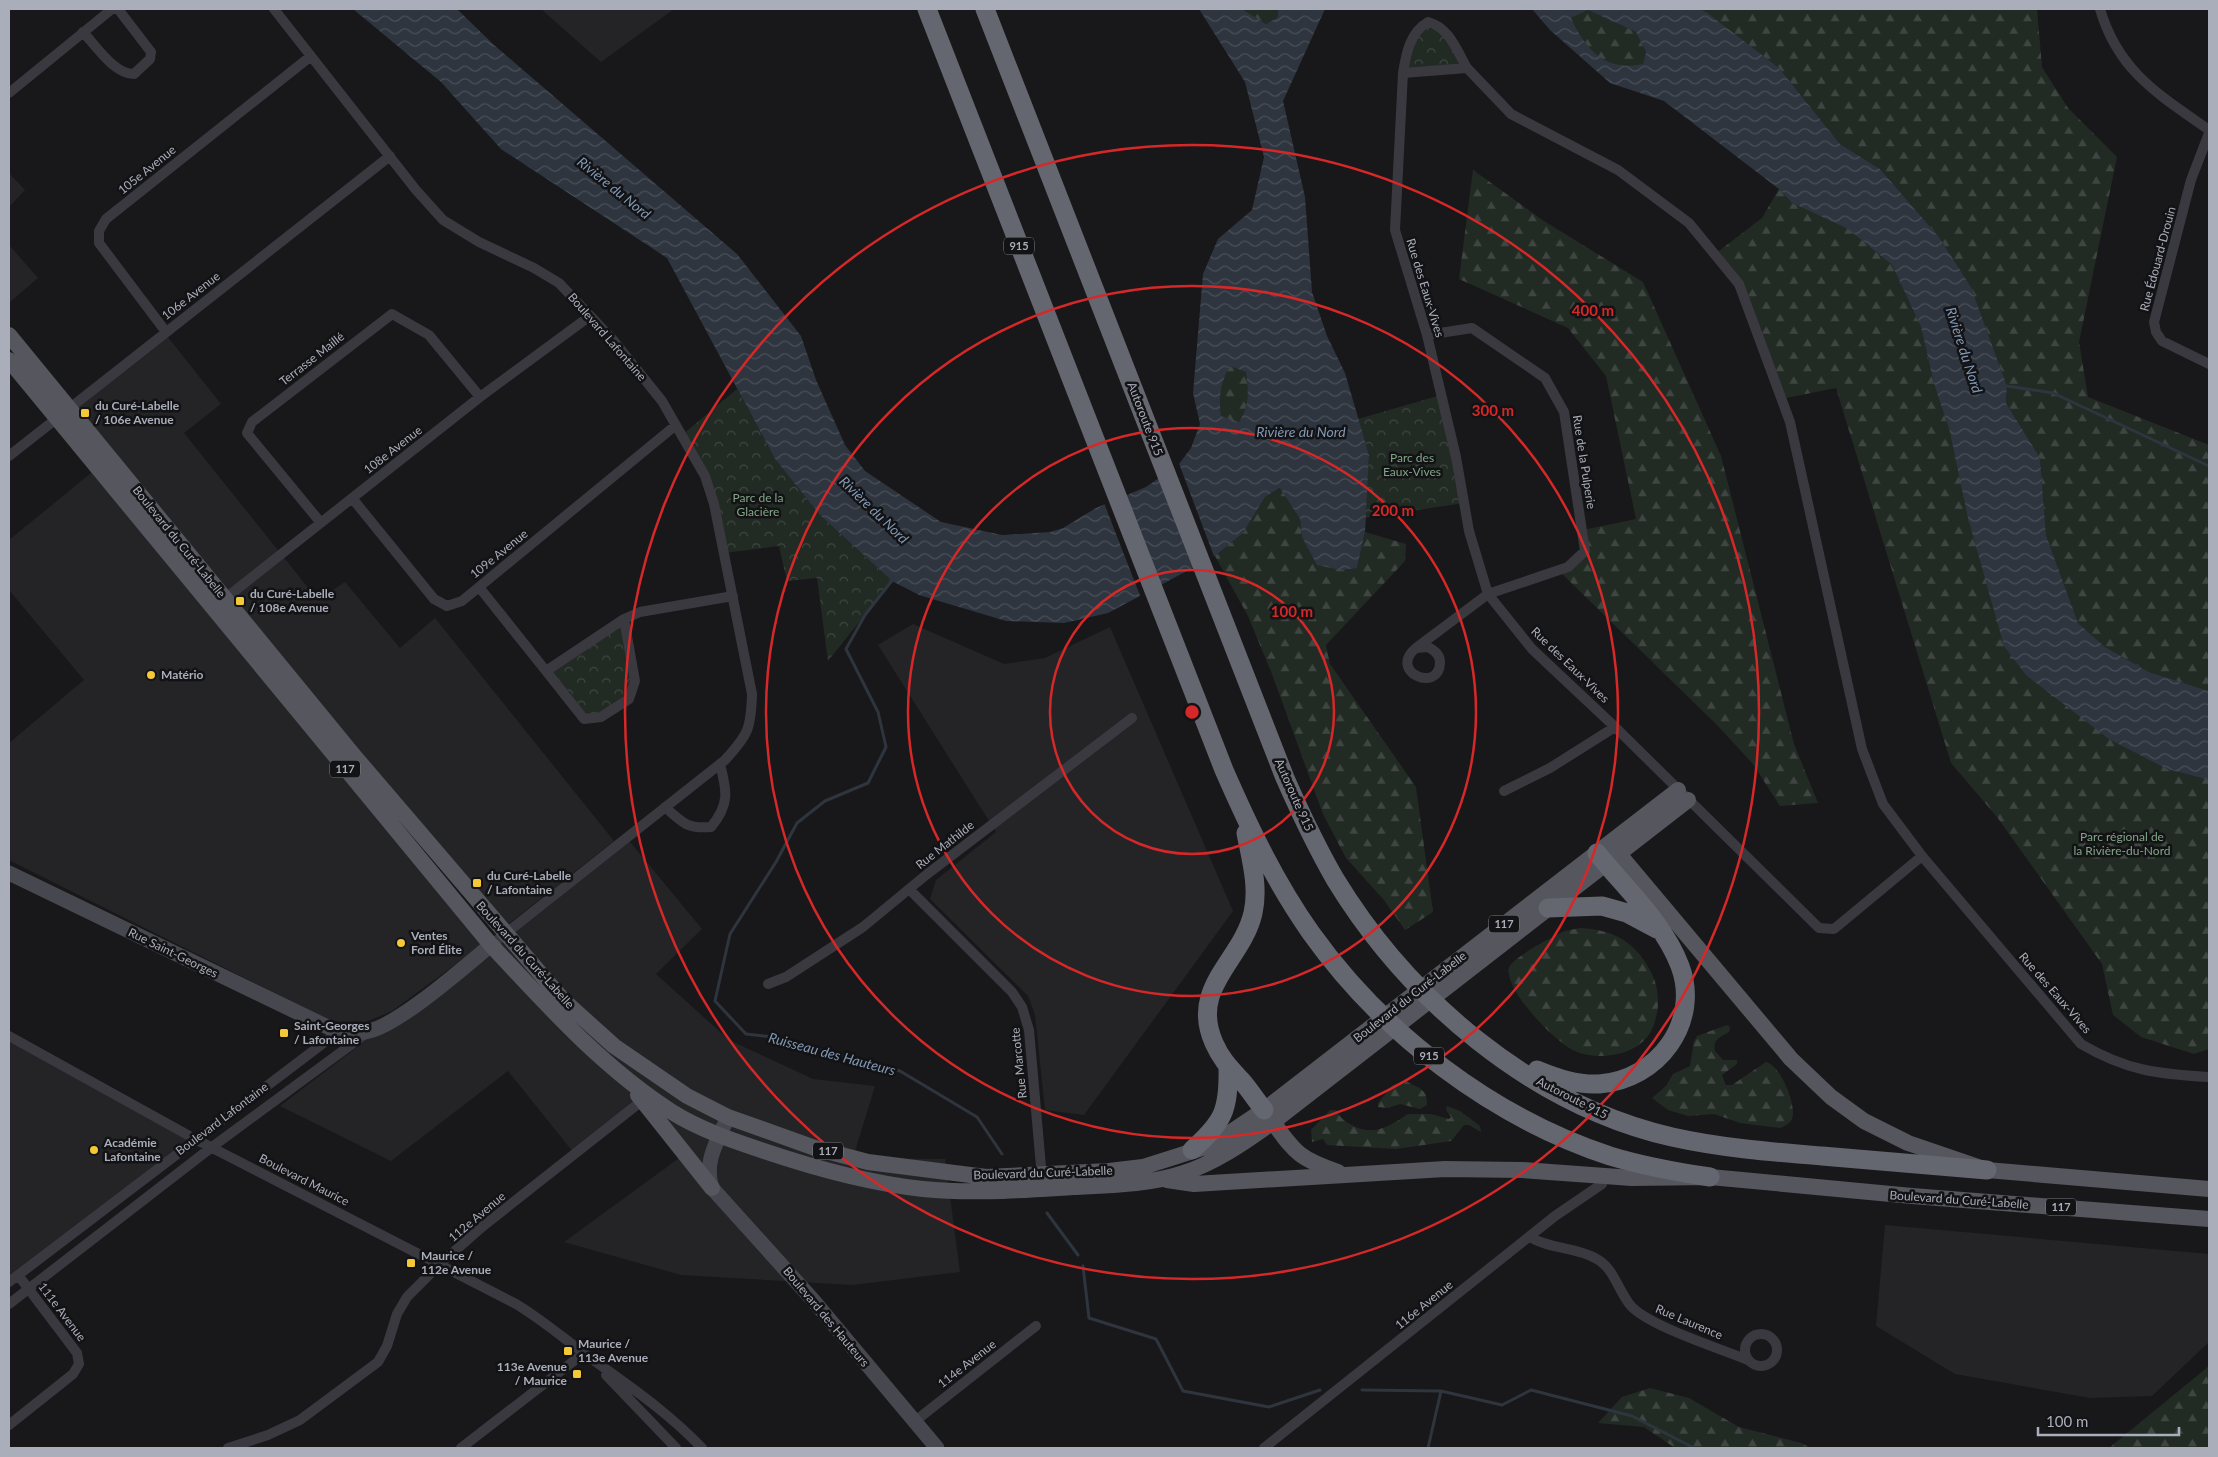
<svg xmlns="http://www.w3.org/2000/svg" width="2218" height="1457" viewBox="0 0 2218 1457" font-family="Lato,sans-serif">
	<defs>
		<pattern id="forest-firs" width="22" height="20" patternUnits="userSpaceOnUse" patternTransform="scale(1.25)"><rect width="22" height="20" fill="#222a24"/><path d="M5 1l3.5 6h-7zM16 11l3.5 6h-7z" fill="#3f4642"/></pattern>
		<pattern id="park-crowns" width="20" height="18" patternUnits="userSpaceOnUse" patternTransform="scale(1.25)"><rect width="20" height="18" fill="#222a24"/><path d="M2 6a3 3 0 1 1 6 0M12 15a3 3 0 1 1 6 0" fill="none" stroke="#3f4642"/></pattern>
		<pattern id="water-waves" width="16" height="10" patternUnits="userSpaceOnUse" patternTransform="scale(1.25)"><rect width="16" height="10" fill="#2e353f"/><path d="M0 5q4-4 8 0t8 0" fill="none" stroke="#4a5059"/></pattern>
	</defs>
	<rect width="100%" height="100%" fill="#18181a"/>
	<path fill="#242427" d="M541,9H674L601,62Z
		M9,173L25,190L9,207Z
		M9,245L38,278L9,303Z
		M167,336L221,404L184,433L318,600L345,582L400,648L435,618L614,841L502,929L78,408Z
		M96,469L486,942L392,1011L366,1022L337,1024L9,860V743L84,680L9,590V540Z
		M913,624L1004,664L1045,658L1110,627L1233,911L1084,1115L1045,1110L1035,1015L1028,996L930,899L936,880L996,832L878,645Z
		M626,837L702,929L656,974L729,1040L813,1079L875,1086L853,1158L945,1159L960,1272L852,1285L681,1275L564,1242L682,1156L639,1099L573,1152L508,1071L391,1161L280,1106L505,934Z
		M9,1036L195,1139L9,1278Z
		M1885,1225L2209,1254V1342L2152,1396L2090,1398L1955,1374L1876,1326Z"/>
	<path fill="url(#forest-firs)" d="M1242,9H1278V17L1266,24Z
		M1699,9H2037L2042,67L2068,108L2117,157L2079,342L2088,397L2209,445V691L2149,672L2105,647L2078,623L2046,535L2040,458L2006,403L2007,386L1971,287L1939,237L1880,169L1840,144L1779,68Z
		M1588,10L1636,32L1646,52L1643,64C1602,71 1588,52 1571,18Z
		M1473,170L1544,221L1643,282L1721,456L1794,744L1818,803L1780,806L1753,764L1717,725L1558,570L1586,551L1583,530L1636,519L1606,376L1568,328L1459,279Z
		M1779,189L1792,203L1848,229L1892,265L1921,327L1934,384L1950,432L2167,769L2209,780V1049L2194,1054L2141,1037L2113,1015L2102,964L1997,817L1951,763L1836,388L1781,399L1739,284L1715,254L1762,218Z
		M1230,366L1246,372C1248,391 1250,405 1239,422L1221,416C1218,398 1221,382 1230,366Z
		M1281,488L1300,519L1302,537L1357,568L1365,532L1406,544L1405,561L1326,645L1330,664L1416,787L1433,912L1405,930L1384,900L1346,858L1323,814L1272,674L1248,616L1215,556L1243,533L1265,497Z
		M1580,928C1615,930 1636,942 1652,974C1660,991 1660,1012 1652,1029C1641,1055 1599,1062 1575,1051C1556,1043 1504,990 1509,968C1510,959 1555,935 1565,931C1570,930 1575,929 1580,928Z
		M1727,1025L1730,1027L1729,1032C1720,1038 1713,1038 1715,1051L1723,1060H1737V1064L1722,1075L1726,1085H1732L1766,1062C1781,1065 1799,1110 1791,1121C1789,1124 1784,1126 1781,1128L1740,1123L1714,1114L1688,1116L1668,1110L1652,1098L1666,1086L1673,1074L1690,1066L1694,1041L1697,1036Z
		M1406,1081C1417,1088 1428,1088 1427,1105L1420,1109L1400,1104L1388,1108L1378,1107V1103L1393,1085Z
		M1447,1106L1460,1111L1480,1126L1481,1132L1469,1125H1464L1451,1141L1396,1149L1327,1145L1323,1139L1312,1142L1311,1130L1330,1110H1336C1339,1116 1344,1121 1350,1124C1372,1138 1390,1126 1408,1114H1431L1449,1119L1451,1117L1446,1110Z
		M2209,1366V1448H2109Z
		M1650,1388L1689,1398L1739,1427L1801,1443L1811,1448H1675L1644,1427L1598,1423L1622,1397Z"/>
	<path fill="url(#park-crowns)" d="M1438,24L1467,68L1403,73L1418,27Z
		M737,389L775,459L820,515L892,581L828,661L817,578L787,581L779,546L724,553L714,504L682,435Z
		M1441,395L1464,503L1365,518L1369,455L1358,419Z
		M624,619L635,681L629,699L584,719L546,671Z"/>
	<path fill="url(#water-waves)" fill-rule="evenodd" d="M353,9H457L494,45L737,254L801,336L816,380L845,445L865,471L941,522L1002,535L1050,532L1063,528L1096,508L1146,487L1179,464L1191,448L1200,424L1193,393L1203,274L1218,239L1252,210L1264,157L1245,82L1199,9H1242L1266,24L1278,17V9H1325L1283,101L1305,197L1312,292L1327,336L1345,373L1369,455L1365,532L1357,568L1341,570L1317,565L1302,537L1300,519L1280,488L1265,497L1243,533L1215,556L1108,613L1064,623L1006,621L919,595L892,581L820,515L775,459L667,258L501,149L441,82ZM1230,366L1246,372C1248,391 1250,405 1239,422L1221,416C1218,398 1221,382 1230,366Z
		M1532,9H1699L1706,12L1779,68L1840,144L1880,169L1939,237L1971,287L2007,386L2006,403L2040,458L2046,535L2078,623L2105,647L2149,672L2209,691V780L2167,769L2109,739L2026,675L2004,646L1968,518L1950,432L1934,384L1921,327L1892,265L1848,229L1792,203L1779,189L1664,101L1610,83L1550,30ZM1588,10L1636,32L1646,52L1643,64C1604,71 1587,51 1571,18Z"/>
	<path fill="#18181a" d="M1178,461L1215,559L1196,569L1169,468Z
		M1125,495L1161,588L1141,598L1104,503Z"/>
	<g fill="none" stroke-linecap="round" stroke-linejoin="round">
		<path stroke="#2e353f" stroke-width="3" d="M2007,386L2053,393L2209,466
			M894,578L865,615L846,649L878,712L886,747L868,783L825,801L797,823L776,862L730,934L715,1001L746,1034L772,1037L900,1071L977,1117L1002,1154
			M1047,1213L1078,1255
			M1083,1266L1089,1318L1156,1339L1183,1391L1269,1407L1320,1390
			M1362,1390L1441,1391L1502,1405L1531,1390L1632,1416L1694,1448
			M1428,1448L1441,1391"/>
		<path stroke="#39393f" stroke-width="10" d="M274,9L416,190L443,220L479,242L534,268L559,283L613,340L662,401L705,476L714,504L752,694C751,729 748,735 725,760L491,945
			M2100,9C2118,71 2159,95 2209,130
			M83,32C96,46 114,74 134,74L150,59L151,52L118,9
			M1403,73C1406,54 1410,32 1428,22C1449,27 1457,51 1467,68
			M9,93L112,9
			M2209,133L2191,180L2154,322L2156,332L2162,341L2209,364
			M166,332L99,243V231L106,219L311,56
			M9,456L390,156
			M352,498L434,599L447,606L462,601L676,425
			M321,523L247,433L252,422L392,314L429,335L480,397
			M479,587L546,671L624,619L640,612L733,596
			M222,601L480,397L590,316
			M1416,648L1428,647C1434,650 1440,654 1440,662C1440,694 1387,672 1416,648L1488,594L1568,567L1585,551L1564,412L1545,378L1472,328L1427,335
			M546,671L584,719L601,717L629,699L635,681L624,619
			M1504,791L1550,768L1615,727
			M665,807C682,823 688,829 711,827C730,804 727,791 720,764
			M1922,856L1834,929L1819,928L1615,727L1532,649L1488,594L1469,531L1456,457L1427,335L1395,230L1403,73L1467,68L1511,114L1618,170L1689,223L1739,284L1790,422L1862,749L1883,804L1922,856L2081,1044C2127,1071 2158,1074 2209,1077
			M910,890L1012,992L1022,1007L1029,1030L1042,1178
			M768,984L786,977L863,927L926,875L1132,718
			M9,1036L195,1139L516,1304C541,1319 562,1337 585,1354C626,1384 667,1411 702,1448
			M1530,1237C1549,1249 1575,1247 1595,1258C1614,1267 1618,1291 1631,1306C1649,1326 1721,1349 1748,1360
			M9,1282L338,1032
			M9,1304L212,1147L367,1033
			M1745 1350a16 16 0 1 1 32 0a16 16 0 1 1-32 0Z
			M606,1375L676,1448
			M914,1422L1036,1326
			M9,1425L73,1374L79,1364L77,1353L18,1275
			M228,1448L268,1435L300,1420L378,1362L387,1346L397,1314L407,1297L440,1264L482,1227L643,1100
			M461,1448L584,1353
			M1264,1448L1555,1216L1602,1184"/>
		<path stroke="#47484f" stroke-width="15" d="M9,873L338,1032C347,1032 359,1034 369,1031C400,1024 464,967 491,945
			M728,1117C718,1140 703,1162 712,1188L813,1300L937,1448"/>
		<path stroke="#55565e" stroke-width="16" d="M9,335L355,757L563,1000L614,1046L687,1096L728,1117L815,1148L868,1162L986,1177L1109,1171L1143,1167L1212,1145L1264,1110L1678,790
			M9,360L491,945C547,1005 602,1067 672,1112C699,1129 731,1140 761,1150C814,1168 867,1183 923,1189C973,1194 1023,1190 1073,1187C1109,1185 1146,1185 1181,1174C1215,1163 1244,1143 1273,1122L1688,800
			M1613,847L1791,1059L1831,1097L1864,1121L1908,1143L1987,1170L2209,1189
			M638,1095L712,1188
			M1267,1114C1294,1150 1294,1157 1338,1172
			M1167,1180L1194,1184L1445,1169L1522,1170L1632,1178L1710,1177L1912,1196L2209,1219"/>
		<path stroke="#656770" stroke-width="19" d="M927,9L1224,770C1249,827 1275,882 1311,933C1383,1034 1492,1117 1610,1156C1643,1166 1676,1172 1710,1177
			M985,9L1285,778C1300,812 1316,846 1335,879C1408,999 1532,1105 1672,1137C1721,1148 1772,1152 1822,1156C1877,1161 1932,1165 1987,1170
			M1246,833C1251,859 1259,887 1253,913C1242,961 1189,987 1214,1043C1221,1059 1229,1067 1241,1080C1249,1089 1256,1100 1264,1110
			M1548,908L1602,906L1627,913L1657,929
			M1537,1070C1557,1078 1576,1085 1599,1084C1658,1080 1701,1022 1680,966C1664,923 1625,888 1597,853
			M1192,1150C1223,1122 1229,1111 1228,1068"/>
	</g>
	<g fill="none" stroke="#d62828" stroke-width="2.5">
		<circle cx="1192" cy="712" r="142"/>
		<circle cx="1192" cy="712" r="284"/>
		<circle cx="1192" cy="712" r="426"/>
		<circle cx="1192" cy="712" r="567"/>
	</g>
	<g fill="#f4c836" stroke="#131315" stroke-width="2">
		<rect x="80" y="408" width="10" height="10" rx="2.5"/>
		<rect x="235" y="596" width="10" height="10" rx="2.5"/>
		<circle cx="151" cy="675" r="5"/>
		<rect x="472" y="878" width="10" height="10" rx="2.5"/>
		<circle cx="401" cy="943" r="5"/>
		<rect x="279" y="1028" width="10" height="10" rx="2.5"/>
		<circle cx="94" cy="1150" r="5"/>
		<rect x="406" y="1258" width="10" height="10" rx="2.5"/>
		<rect x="563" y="1346" width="10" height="10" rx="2.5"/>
		<rect x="572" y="1369" width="10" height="10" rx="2.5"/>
	</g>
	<g text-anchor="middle" stroke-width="5" stroke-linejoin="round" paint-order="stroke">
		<g fill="#131315" stroke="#7d7f88" stroke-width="1">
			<rect x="1004" y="237.5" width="30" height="17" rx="4"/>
			<rect x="330" y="760.5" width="30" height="17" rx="4"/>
			<rect x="1489" y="915.5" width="30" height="17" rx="4"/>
			<rect x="1414" y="1047.5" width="30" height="17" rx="4"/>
			<rect x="813" y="1142.5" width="30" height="17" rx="4"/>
			<rect x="2046" y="1198.5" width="30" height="17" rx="4"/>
		</g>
		<g font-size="11" font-weight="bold" fill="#aaadba">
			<text x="1019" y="250">915</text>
			<text x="345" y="773">117</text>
			<text x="1504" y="928">117</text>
			<text x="1429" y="1060">915</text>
			<text x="828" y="1155">117</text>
			<text x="2061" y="1211">117</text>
		</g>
		<g font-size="12" fill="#aaadba" stroke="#131315">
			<text transform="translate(147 170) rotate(-39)" y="4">105e Avenue</text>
			<text transform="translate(2158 259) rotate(-75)" y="4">Rue Édouard-Drouin</text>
			<text transform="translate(1425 288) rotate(73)" y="4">Rue des Eaux-Vives</text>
			<text transform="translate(191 296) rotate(-38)" y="4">106e Avenue</text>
			<text transform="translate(607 337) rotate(49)" y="4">Boulevard Lafontaine</text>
			<text transform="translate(312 359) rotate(-38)" y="4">Terrasse Maillé</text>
			<text transform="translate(1145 419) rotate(69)" y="4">Autoroute 915</text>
			<text transform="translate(393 450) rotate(-38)" y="4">108e Avenue</text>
			<text transform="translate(1584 462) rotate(81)" y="4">Rue de la Pulperie</text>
			<text transform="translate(179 542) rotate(51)" y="4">Boulevard du Curé-Labelle</text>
			<text transform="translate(499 554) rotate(-39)" y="4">109e Avenue</text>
			<text transform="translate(1570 665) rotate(44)" y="4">Rue des Eaux-Vives</text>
			<text transform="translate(1294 795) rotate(66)" y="4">Autoroute 915</text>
			<text transform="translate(945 845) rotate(-38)" y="4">Rue Mathilde</text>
			<text transform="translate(173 953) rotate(26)" y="4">Rue Saint-Georges</text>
			<text transform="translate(525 955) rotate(48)" y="4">Boulevard du Curé-Labelle</text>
			<text transform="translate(2055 993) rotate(49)" y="4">Rue des Eaux-Vives</text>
			<text transform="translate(1410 997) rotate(-38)" y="4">Boulevard du Curé-Labelle</text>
			<text transform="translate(1019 1063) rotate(-96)" y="4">Rue Marcotte</text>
			<text transform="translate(1572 1098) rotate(27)" y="4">Autoroute 915</text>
			<text transform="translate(222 1119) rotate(-37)" y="4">Boulevard Lafontaine</text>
			<text transform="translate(1043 1173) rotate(-2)" y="4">Boulevard du Curé-Labelle</text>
			<text transform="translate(304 1180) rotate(27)" y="4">Boulevard Maurice</text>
			<text transform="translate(1959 1200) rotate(4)" y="4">Boulevard du Curé-Labelle</text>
			<text transform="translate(477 1217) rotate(-40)" y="4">112e Avenue</text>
			<text transform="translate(1424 1305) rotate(-39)" y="4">116e Avenue</text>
			<text transform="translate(62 1312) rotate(53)" y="4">111e Avenue</text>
			<text transform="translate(826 1317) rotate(50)" y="4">Boulevard des Hauteurs</text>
			<text transform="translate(1689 1322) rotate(23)" y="4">Rue Laurence</text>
			<text transform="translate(967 1364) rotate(-38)" y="4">114e Avenue</text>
		</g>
		<g font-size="12" font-weight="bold" fill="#aaadba" stroke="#131315" text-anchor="start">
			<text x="95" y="410">du Curé-Labelle<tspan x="95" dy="14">/ 106e Avenue</tspan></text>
			<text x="250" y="598">du Curé-Labelle<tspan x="250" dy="14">/ 108e Avenue</tspan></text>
			<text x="161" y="679">Matério</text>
			<text x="487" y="880">du Curé-Labelle<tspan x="487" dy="14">/ Lafontaine</tspan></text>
			<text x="411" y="940">Ventes<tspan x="411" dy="14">Ford Élite</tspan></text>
			<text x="294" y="1030">Saint-Georges<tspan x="294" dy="14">/ Lafontaine</tspan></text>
			<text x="104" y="1147">Académie<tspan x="104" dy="14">Lafontaine</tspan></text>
			<text x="421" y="1260">Maurice /<tspan x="421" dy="14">112e Avenue</tspan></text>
			<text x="578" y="1348">Maurice /<tspan x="578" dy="14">113e Avenue</tspan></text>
			<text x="567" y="1371" text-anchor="end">113e Avenue<tspan x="567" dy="14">/ Maurice</tspan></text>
		</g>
		<g font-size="12" fill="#81a587" stroke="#131315">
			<text x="1412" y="462">Parc des<tspan x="1412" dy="14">Eaux-Vives</tspan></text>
			<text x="758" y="502">Parc de la<tspan x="758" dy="14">Glacière</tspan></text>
			<text x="2122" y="841">Parc régional de<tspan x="2122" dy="14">la Rivière-du-Nord</tspan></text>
		</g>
		<g font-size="14" font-style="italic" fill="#8198b5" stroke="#131315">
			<text transform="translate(614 188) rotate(39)" y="5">Rivière du Nord</text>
			<text transform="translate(1964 350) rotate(72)" y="5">Rivière du Nord</text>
			<text x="1301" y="437">Rivière du Nord</text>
			<text transform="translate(874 510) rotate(44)" y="5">Rivière du Nord</text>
			<text transform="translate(832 1054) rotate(15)" y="5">Ruisseau des Hauteurs</text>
		</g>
	</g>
	<circle cx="1192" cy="712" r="8" fill="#d62828" stroke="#131315" stroke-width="2.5"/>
	<g font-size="15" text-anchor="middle" font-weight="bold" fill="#d62828" stroke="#131315" stroke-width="5" stroke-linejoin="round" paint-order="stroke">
		<text x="1593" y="316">400 m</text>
		<text x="1493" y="416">300 m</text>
		<text x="1393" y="516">200 m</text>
		<text x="1292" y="617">100 m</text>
	</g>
	<rect width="2218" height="1457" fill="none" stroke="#aaadba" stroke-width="20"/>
	<path d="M2038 1427v8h141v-8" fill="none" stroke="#aaadba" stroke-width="2.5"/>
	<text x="2046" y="1427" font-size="15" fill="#aaadba" stroke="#131315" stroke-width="4" paint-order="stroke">100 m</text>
</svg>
